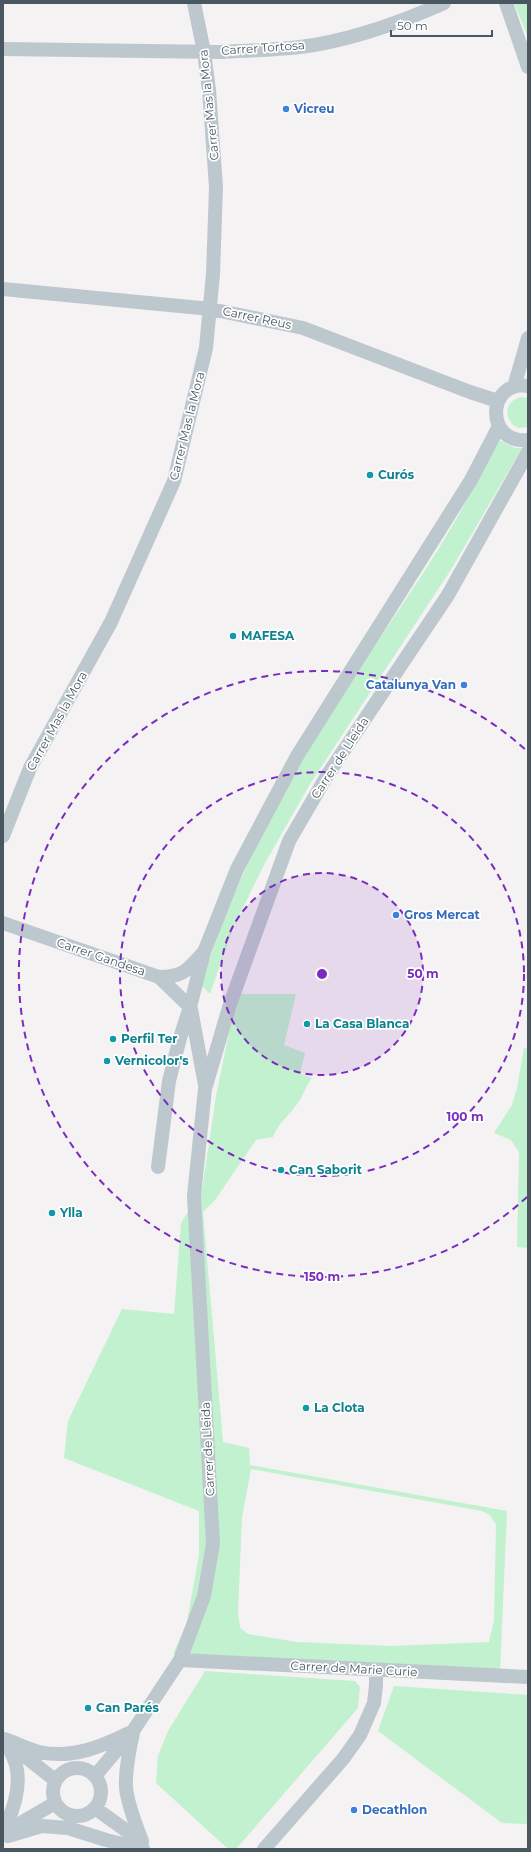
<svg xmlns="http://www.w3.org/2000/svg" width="531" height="1852" viewBox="0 0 531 1852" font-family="Montserrat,sans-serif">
	<rect width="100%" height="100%" fill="#f4f2f2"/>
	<path fill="#c1f1ce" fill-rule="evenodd" d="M514,3H528V37Z
		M521,397L528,398V427L519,428L514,426C503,415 506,401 521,397Z
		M499,440L515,448H522L452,568L310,784L265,863L233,928L210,994L201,985C229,895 270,811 319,730C362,660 413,594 454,523C470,496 484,467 499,440Z
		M240,994H296L284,1045L305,1053L300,1073L312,1078C307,1084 305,1091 301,1098C293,1113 278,1122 273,1137L256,1140L215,1200L203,1212L223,1442L249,1448L250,1465L507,1511L500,1671L173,1654L187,1622L199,1555V1511L64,1458L68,1421L122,1309L174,1314L181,1223L202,1190L216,1096L231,1023ZM251,1469L482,1511L490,1515L496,1525L494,1621L489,1642L391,1646L297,1642L248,1634L240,1628L238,1611L242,1518Z
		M524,1048L528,1049V1248L517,1247L519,1152L511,1140L494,1133L512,1105L517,1088Z
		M205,1671L355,1681L360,1687L358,1708L236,1849H228L156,1783L158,1756L168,1731Z
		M394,1686L528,1695V1824L502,1823L378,1731Z"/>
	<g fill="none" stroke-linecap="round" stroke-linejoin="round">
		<path stroke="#bdc8ce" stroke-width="14" d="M506,3L528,67
			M3,49L218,52C245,51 273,50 300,47C349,41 399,23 444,3
			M3,289L211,309L303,328L470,392L498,401
			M528,386C487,379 484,444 528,440
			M514,387L528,338
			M3,836L30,768L111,622L174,481L206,348L213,274L216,187L209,90L204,52L194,3
			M3,923L159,977L190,1007
			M159,977C184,977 187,970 203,953
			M191,1009L205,1085
			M158,1167L169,1081L180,1038L190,1007L204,952L237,869L297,756L471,480L499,426
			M180,1660L528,1677
			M133,1733C129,1751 125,1770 126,1788C128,1806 136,1825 142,1841
			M4,1739C16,1743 28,1749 39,1752C72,1759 101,1747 129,1733
			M13,1747L55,1780
			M53 1792a24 24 0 1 1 48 0a24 24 0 1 1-48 0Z
			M95,1776L133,1731L180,1660L204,1596L213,1544L194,1196L205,1089L230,1004L289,841L328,774L448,595L528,452
			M95,1808L142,1842
			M3,1834C12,1812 22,1788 16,1765C14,1756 8,1747 4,1739
			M9,1834L19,1824L55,1803
			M8,1836L42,1826L68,1828L106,1840L143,1849
			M264,1849L343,1759L360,1735L374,1703L376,1685V1671"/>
	</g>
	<circle cx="322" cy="974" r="101" fill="#7b2cbf" fill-opacity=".12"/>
	<g fill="none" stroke="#7b2cbf" stroke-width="2" stroke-dasharray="7 5">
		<circle cx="322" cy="974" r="101"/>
		<circle cx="322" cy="974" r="202"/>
		<path d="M527 1197A303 303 0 1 1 527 751"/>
	</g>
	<g fill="#3f7fe0" stroke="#fff" stroke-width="1.5">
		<circle cx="286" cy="109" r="4"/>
		<circle cx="464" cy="685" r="4"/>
		<circle cx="396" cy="915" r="4"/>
		<circle cx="354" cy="1810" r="4"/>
	</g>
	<g fill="#0f9aa8" stroke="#fff" stroke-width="1.5">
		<circle cx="370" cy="475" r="4"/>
		<circle cx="233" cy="636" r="4"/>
		<circle cx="307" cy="1024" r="4"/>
		<circle cx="113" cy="1039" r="4"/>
		<circle cx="107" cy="1061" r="4"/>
		<circle cx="281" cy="1170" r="4"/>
		<circle cx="52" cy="1213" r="4"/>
		<circle cx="306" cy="1408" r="4"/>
		<circle cx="88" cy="1708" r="4"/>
	</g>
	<g text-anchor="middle" stroke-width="3.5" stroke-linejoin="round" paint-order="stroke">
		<g font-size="12" fill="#495760" stroke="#fff">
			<text transform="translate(263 48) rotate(-4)" y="4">Carrer Tortosa</text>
			<text transform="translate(209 105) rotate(-96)" y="4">Carrer Mas la Mora</text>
			<text transform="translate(257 318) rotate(12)" y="4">Carrer Reus</text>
			<text transform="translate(187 426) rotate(-76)" y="4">Carrer Mas la Mora</text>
			<text transform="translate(57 721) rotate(-61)" y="4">Carrer Mas la Mora</text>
			<text transform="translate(340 758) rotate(-57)" y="4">Carrer de Lleida</text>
			<text transform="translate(101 957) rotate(19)" y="4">Carrer Gandesa</text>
			<text transform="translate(208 1449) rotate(-93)" y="4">Carrer de Lleida</text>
			<text transform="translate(354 1669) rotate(3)" y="4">Carrer de Marie Curie</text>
		</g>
		<g font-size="12" font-weight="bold" fill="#366cbe" stroke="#fff" text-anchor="start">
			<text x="294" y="113">Vicreu</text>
			<text x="456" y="689" text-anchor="end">Catalunya Van</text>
			<text x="404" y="919">Gros Mercat</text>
			<text x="362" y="1814">Decathlon</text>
		</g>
		<g font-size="12" font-weight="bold" fill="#0d838f" stroke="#fff" text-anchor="start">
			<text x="378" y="479">Curós</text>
			<text x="241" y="640">MAFESA</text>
			<text x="315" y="1028">La Casa Blanca</text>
			<text x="121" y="1043">Perfil Ter</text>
			<text x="115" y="1065">Vernicolor's</text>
			<text x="289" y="1174">Can Saborit</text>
			<text x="60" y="1217">Ylla</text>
			<text x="314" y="1412">La Clota</text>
			<text x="96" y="1712">Can Parés</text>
		</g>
	</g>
	<circle cx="322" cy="974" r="6" fill="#7b2cbf" stroke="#fff" stroke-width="2"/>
	<g font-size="12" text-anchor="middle" font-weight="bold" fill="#7b2cbf" stroke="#fff" stroke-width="3.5" stroke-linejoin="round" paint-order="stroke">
		<text x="423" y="978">50 m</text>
		<text x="465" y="1121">100 m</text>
		<text x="322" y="1281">150 m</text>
	</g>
	<rect width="531" height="1852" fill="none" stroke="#495760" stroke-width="8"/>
	<path d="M391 30v6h101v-6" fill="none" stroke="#495760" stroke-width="2"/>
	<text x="397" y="30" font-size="12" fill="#495760" stroke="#ffffff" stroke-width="3" paint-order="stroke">50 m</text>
</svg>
